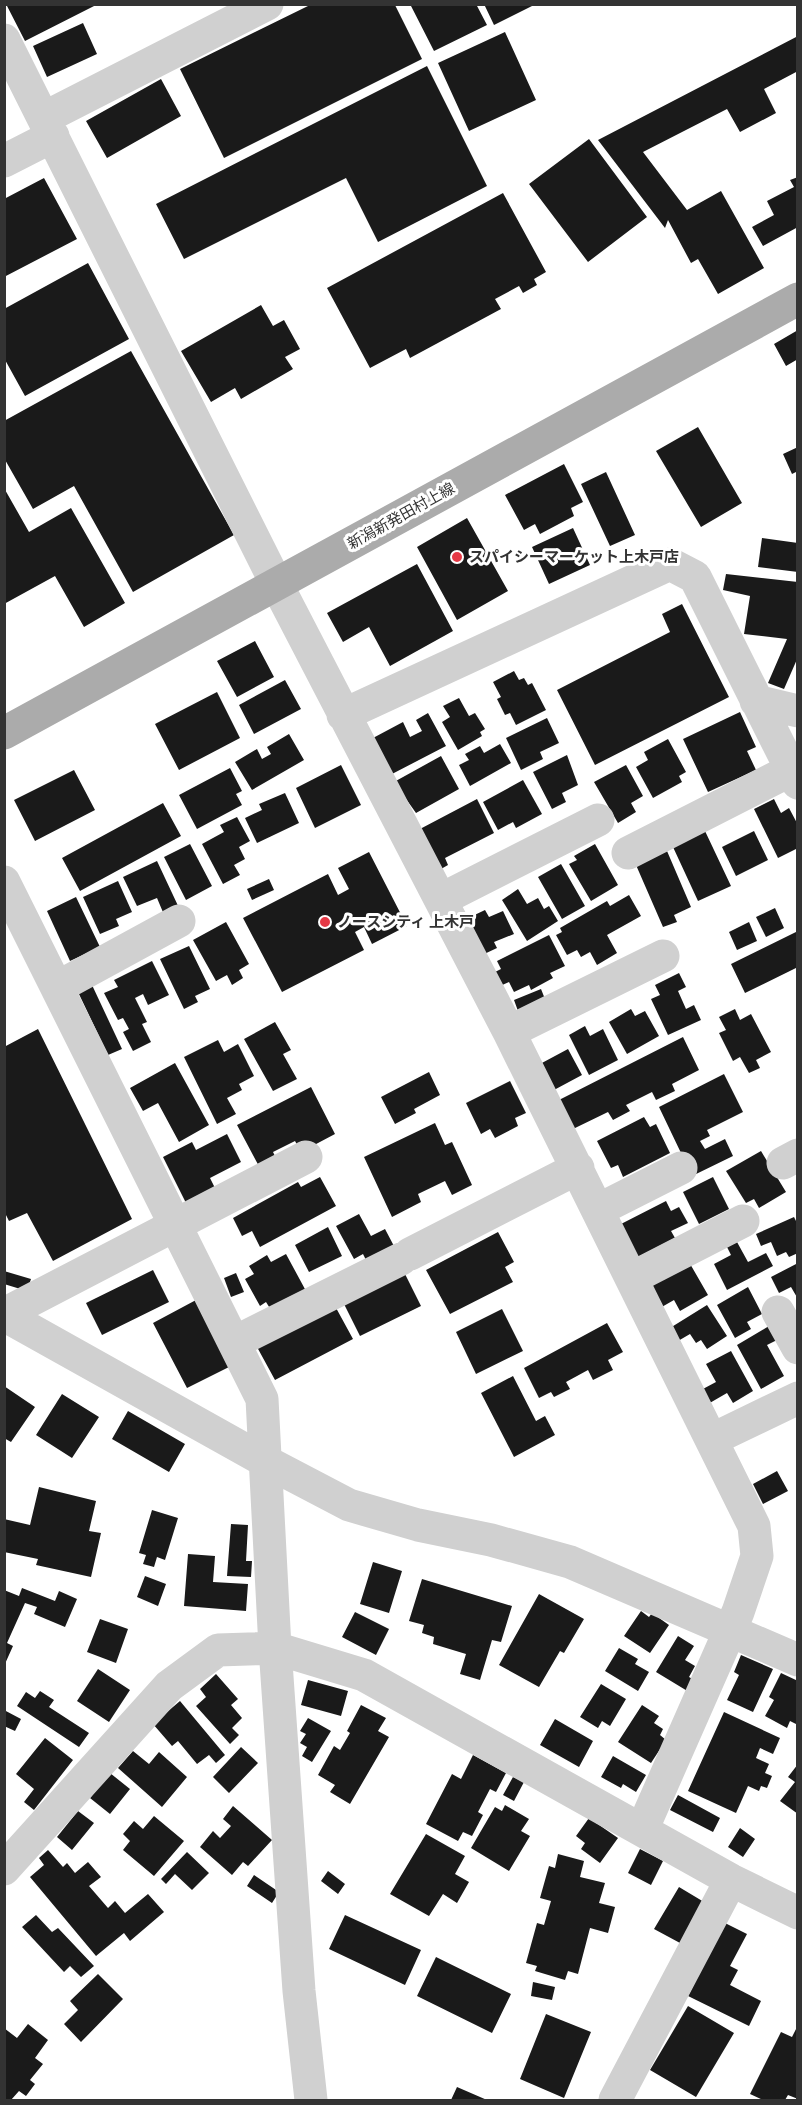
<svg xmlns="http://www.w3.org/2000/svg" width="802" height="2105" viewBox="0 0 802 2105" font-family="Figtree,'Noto Sans JP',sans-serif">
	<rect width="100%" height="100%" fill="#fff"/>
	<path fill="#1a1a1a" d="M6,4H98L25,41Z
		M410,4H476L487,25L434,51Z
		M484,4H536L494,25Z
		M310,5H395L422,59L224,158L180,69Z
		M83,23L97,54L47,77L33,46Z
		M505,32L536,100L469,131L438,63Z
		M798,36V71L764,89L776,113L740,132L727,109L643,152L687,210L721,191L764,268L718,294L698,259L691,263L668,220L665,228L598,140Z
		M427,66L487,186L378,242L346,178L184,259L156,204Z
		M161,79L181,116L107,158L86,121Z
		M589,139L647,217L588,262L529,184Z
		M798,177V227L763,246L752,227L774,215L767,201L794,187L790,180Z
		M44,178L77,239L4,277V199Z
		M503,193L546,272L534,279L537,285L523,293L519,286L495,299L501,309L410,358L406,349L370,368L327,288Z
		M88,263L129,339L25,396L4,358V309Z
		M261,305L273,326L284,320L300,349L285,357L293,369L241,399L235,388L211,402L181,351Z
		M798,330V359L786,366L774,344Z
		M131,351L234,535L133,592L74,486L33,509L4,458V421Z
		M698,427L742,503L701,527L656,451Z
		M798,447V471L792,474L783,454Z
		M564,464L583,502L571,508L574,516L540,534L535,524L524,530L505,495Z
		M606,472L635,535L610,546L581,484Z
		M4,488L29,532L71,508L125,603L84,627L55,576L4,604Z
		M467,518L508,591L457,620L417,547Z
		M573,528L590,565L549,584L532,547Z
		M762,538L798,543V572L758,567Z
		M417,564L453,631L390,666L369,627L343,642L327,613Z
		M726,574L798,582V657L784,689L768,683L787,639L744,634L750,596L723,590Z
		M682,604L729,697L595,765L557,690L670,632L662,614Z
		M255,641L274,677L237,697L217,661Z
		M514,671L519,680L524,678L528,685L532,683L546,710L516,725L510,713L505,715L497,699L501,697L493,682Z
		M285,680L301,709L254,734L239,705Z
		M217,692L240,738L179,770L155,724Z
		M459,698L469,716L475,713L485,729L480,732L482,736L458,750L442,722L450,717L443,706Z
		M740,712L756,747L747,751L756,770L708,792L683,739Z
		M428,713L446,746L392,774L373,738L403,722L410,737L422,731L416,720Z
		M547,718L559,743L540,752L543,759L521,770L506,738Z
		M289,734L304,760L252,790L235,762L257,749L262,759L271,754L267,747Z
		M668,739L686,772L679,776L682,782L653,798L636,767L648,760L644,752Z
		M500,744L511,763L470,786L459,765L469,760L465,754L480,746L484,753Z
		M567,755L578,785L562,793L566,802L552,809L533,772Z
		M441,756L459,789L416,813L394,782Z
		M341,765L361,805L315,828L296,788Z
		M626,765L643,796L631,803L636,812L618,823L594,782Z
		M230,768L242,791L236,794L242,805L197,829L179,795Z
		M74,770L95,810L35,841L14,800Z
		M523,780L542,814L516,828L513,822L498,830L483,802Z
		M285,793L299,823L257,843L245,818L262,810L259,804Z
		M477,799L494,833L445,858L448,865L441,869L420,829Z
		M774,799L781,813L789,808L798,825V848L778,858L754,809Z
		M163,803L181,836L80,891L62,858Z
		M237,817L250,841L239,847L245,859L234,865L240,875L223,884L202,844L224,832L220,825Z
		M705,831L731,886L698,901L673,847Z
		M754,831L768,860L736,876L722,847Z
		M190,844L212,886L186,900L164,857Z
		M595,844L618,885L591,901L569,864L577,860L574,856Z
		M667,851L691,907L674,915L677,922L663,927L636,865Z
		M369,852L407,926L372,944L364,927L355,932L364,950L282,992L243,918L328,874L338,895L349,889L338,868Z
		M157,861L180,910L165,917L157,898L137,906L123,877Z
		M561,864L585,906L562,919L538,877Z
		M269,879L274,890L252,900L247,889Z
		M118,881L132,912L116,919L119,926L100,934L83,897Z
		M518,889L527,904L538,898L544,909L549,906L558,921L527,941L502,900Z
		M629,895L641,916L607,935L617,953L597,965L590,952L581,957L577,950L567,955L556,935L562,932L560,928L607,901L610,906Z
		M76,897L100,947L70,961L47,911Z
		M775,908L784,928L766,937L756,917Z
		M485,910L489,917L503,911L514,934L494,942L497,948L480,956L464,920Z
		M226,922L249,964L239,970L243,978L232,985L227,975L216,981L193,940Z
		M749,922L757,941L737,950L729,932Z
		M798,931V967L745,993L731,964Z
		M549,935L565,966L550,973L553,978L531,990L529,985L514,992L509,982L500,986L493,973L501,969L497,961Z
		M189,946L210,989L195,996L198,1002L184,1009L160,959Z
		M152,961L169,995L148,1005L143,994L135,998L147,1022L142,1024L151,1042L133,1051L123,1032L129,1029L123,1018L118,1020L104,993L118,987L114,980Z
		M679,973L686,987L678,991L686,1009L694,1005L701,1020L668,1035L651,999L660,995L655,985Z
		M92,985L122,1049L108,1055L78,992Z
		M541,989L545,999L518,1011L514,1000Z
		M631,1009L635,1016L645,1011L659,1036L627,1054L609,1022Z
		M735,1009L740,1020L751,1014L771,1052L756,1060L760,1068L749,1073L740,1057L733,1061L719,1033L726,1030L719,1017Z
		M275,1022L291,1050L283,1054L297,1079L273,1091L244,1039Z
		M585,1026L590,1036L603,1029L618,1060L589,1075L569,1035Z
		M38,1029L132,1219L53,1261L27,1213L9,1221L4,1211V1047Z
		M683,1037L699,1070L672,1084L675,1091L656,1100L652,1092L626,1105L630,1111L613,1120L608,1112L573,1129L559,1100Z
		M218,1040L224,1052L238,1044L254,1076L239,1084L242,1090L227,1098L236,1114L217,1124L184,1057Z
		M568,1049L582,1075L554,1090L540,1064Z
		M175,1063L209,1125L179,1142L158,1103L143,1111L130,1088Z
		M429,1072L440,1095L414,1109L416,1113L395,1124L381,1097Z
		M724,1074L743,1112L707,1130L710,1136L700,1141L705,1149L725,1139L733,1156L692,1176L659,1107Z
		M510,1081L526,1113L515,1118L518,1126L495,1138L490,1129L481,1134L466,1103Z
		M311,1087L335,1134L301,1152L295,1141L273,1152L278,1162L261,1170L237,1125Z
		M644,1117L650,1127L656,1124L670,1153L623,1177L618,1165L611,1168L597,1141Z
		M435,1123L445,1145L452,1142L472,1185L452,1195L445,1181L418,1194L421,1202L392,1217L364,1157Z
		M227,1134L241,1162L210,1178L216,1190L187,1205L163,1157L192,1142L196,1150Z
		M761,1151L786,1192L759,1208L754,1199L746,1203L726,1171Z
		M320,1177L336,1206L260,1247L252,1231L242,1236L233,1218L298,1182L301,1187Z
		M713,1177L729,1209L699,1224L683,1192Z
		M666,1201L671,1211L679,1207L688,1223L671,1231L675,1238L638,1257L621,1224Z
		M359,1214L371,1236L385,1229L395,1248L367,1262L363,1254L354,1259L336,1226Z
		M794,1217L798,1225V1253L789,1257L786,1252L777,1256L771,1242L761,1246L756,1234Z
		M328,1227L342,1256L309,1272L295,1245Z
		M498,1232L514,1262L505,1267L513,1282L450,1314L426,1270Z
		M737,1242L748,1262L766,1253L773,1266L727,1290L714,1264L731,1255L727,1247Z
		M286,1254L306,1291L271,1310L266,1302L260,1306L245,1279L254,1274L249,1266L267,1255L271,1262Z
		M689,1262L708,1295L680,1311L674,1300L660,1308L647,1287Z
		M798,1263V1299L791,1287L779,1293L771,1277Z
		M153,1270L169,1302L102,1335L86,1303Z
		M4,1271L31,1279L27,1291L4,1284Z
		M404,1272L421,1306L360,1336L343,1302Z
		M236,1273L244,1292L231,1297L224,1278Z
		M748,1287L762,1314L747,1322L751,1329L735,1338L717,1305Z
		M196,1300L231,1366L187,1388L153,1323Z
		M707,1305L727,1336L707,1349L701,1340L696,1343L690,1334L678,1341L670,1328Z
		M335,1306L353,1339L275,1380L257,1347Z
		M502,1309L523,1351L476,1374L456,1332Z
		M607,1323L623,1352L608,1360L613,1370L593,1380L588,1370L566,1382L570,1389L554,1397L551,1392L539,1398L524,1368Z
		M769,1326L777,1340L767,1345L784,1376L761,1389L737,1345Z
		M731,1351L753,1391L733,1403L727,1393L708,1404L701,1390L716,1382L706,1364Z
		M513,1376L536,1421L545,1416L555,1435L514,1457L481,1393Z
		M4,1386L35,1407L11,1442L4,1438Z
		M62,1394L99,1417L72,1458L36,1435Z
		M128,1411L185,1444L169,1472L112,1439Z
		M777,1471L788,1491L763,1504L753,1484Z
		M39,1487L96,1501L89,1531L101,1533L91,1577L36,1565L38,1559L4,1552V1519L30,1525Z
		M152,1510L178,1518L165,1560L157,1557L154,1567L143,1564L146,1555L139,1553Z
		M231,1524L248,1525L246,1561H252L251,1577L227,1576Z
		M188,1554L215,1556L213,1582L248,1584L246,1611L184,1606Z
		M373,1562L402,1571L389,1613L360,1604Z
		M145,1576L166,1584L158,1606L137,1597Z
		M422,1579L512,1606L501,1642L492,1640L480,1680L460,1674L466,1654L433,1644L434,1637L422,1633L424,1625L409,1621Z
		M22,1588L55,1601L59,1591L77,1599L65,1627L34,1614L37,1607L25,1603L7,1643L13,1646L4,1666V1590L19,1596Z
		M539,1594L584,1619L564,1653L560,1651L539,1687L499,1665Z
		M641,1611L649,1617L652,1613L669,1625L650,1653L624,1636Z
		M355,1612L389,1629L376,1655L342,1637Z
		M100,1619L128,1629L116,1663L87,1652Z
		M678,1636L694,1646L685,1660L695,1666L689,1677L696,1681L689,1692L656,1672Z
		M619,1648L638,1659L635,1664L649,1672L638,1691L605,1671Z
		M741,1655L773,1669L753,1712L727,1700L739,1675L734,1672Z
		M98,1669L130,1690L109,1722L77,1701Z
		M781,1673L798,1681V1725L790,1721L787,1728L765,1716L774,1700L769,1697Z
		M216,1674L238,1699L231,1705L242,1718L232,1728L239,1735L230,1744L196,1706L206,1697L200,1689Z
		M308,1680L348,1691L341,1716L301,1705Z
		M601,1684L626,1699L610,1726L602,1721L598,1728L580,1717Z
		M40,1691L54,1700L49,1707L89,1733L79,1747L17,1706L26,1692L35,1698Z
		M180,1701L225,1755L216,1763L209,1755L197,1764L178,1741L172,1746L153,1724Z
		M361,1705L386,1718L378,1731L389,1737L350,1804L330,1792L335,1785L318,1775L334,1746L340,1750L350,1733L347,1731Z
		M642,1705L659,1716L654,1723L663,1729L660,1735L666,1740L651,1763L618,1742Z
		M4,1710L21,1719L15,1731L4,1726Z
		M724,1712L780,1738L773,1754L760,1748L756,1758L769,1764L765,1773L772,1776L767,1788L761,1786L759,1791L748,1786L736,1813L688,1791Z
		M308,1718L331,1731L312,1762L302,1756L307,1747L300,1743L306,1734L300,1731Z
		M555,1719L593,1741L579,1767L540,1745Z
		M45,1738L73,1760L34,1810L24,1802L34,1789L16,1774Z
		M241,1747L258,1763L229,1793L213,1777Z
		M133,1751L149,1764L159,1752L187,1777L162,1807L118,1768Z
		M473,1755L506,1773L496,1792L490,1789L478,1812L483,1815L472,1836L463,1832L458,1841L426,1824L452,1774L461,1779Z
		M613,1756L646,1775L636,1792L623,1784L621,1788L601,1777Z
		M798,1764V1814L780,1801L795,1782L788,1777Z
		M110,1773L130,1789L110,1814L90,1798Z
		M513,1777L524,1782L514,1801L503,1795Z
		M678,1795L720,1818L713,1832L670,1810Z
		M505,1805L529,1819L521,1831L530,1836L509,1871L471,1848L495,1807L502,1811Z
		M233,1806L272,1840L248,1866L243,1862L232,1875L200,1847L213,1831L220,1838L231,1826L223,1819Z
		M78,1811L94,1823L72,1850L57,1837Z
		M154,1816L184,1841L154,1876L123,1850L130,1841L123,1834L134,1821L143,1829Z
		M589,1818L618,1838L600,1863L581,1849L585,1843L576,1836Z
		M740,1828L755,1839L743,1857L728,1847Z
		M426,1834L465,1856L455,1874L469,1882L457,1903L443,1894L429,1916L390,1894Z
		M640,1849L663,1861L651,1885L628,1873Z
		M48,1850L63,1867L67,1863L75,1873L88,1862L101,1877L89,1886L108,1908L115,1901L125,1913L148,1894L164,1912L130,1941L124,1933L96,1956L30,1877L44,1865L39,1858Z
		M187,1852L209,1873L192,1890L175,1874L166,1884L161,1879Z
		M558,1854L584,1861L580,1877L605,1883L599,1903L615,1907L608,1933L590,1928L578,1974L568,1971L565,1980L535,1971L537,1966L526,1963L537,1923L544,1925L551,1901L540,1898L549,1866L555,1868Z
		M328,1871L345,1884L338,1894L321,1881Z
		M254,1875L279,1892L272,1903L247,1886Z
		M679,1887L704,1902L680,1943L654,1929Z
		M36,1915L52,1932L58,1928L94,1966L81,1977L70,1966L64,1972L22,1927Z
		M345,1915L421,1950L405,1985L329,1949Z
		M725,1923L747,1934L730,1966L738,1970L730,1985L761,2001L749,2026L688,1996Z
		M436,1957L511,1994L492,2033L417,1996Z
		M98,1974L123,1999L81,2042L64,2024L78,2010L70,2001Z
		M533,1982L555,1987L552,2000L531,1996Z
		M688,2006L734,2033L696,2097L650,2070Z
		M546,2014L591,2032L564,2098L520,2079Z
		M28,2024L48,2040L35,2058L43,2064L30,2080L35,2084L26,2096L19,2091L11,2100H4V2028L17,2038Z
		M798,2025V2099L788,2095L785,2100H763L750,2094L781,2032L792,2037Z
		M457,2087L487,2100H451Z"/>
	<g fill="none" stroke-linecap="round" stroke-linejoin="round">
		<path stroke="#d0d0d0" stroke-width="33" d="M4,40L277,585L509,1032L754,1526L757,1556L738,1612L642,1830
			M44,118L267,4
			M4,161L53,136
			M756,701L798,711
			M343,715L670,564L695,577L798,783
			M628,853L791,770
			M4,882L262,1399L275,1648L299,1991L311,2100
			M442,899L598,820
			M58,987L179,921
			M509,1032L663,956
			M783,1163L798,1155
			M598,1210L681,1168
			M410,1254L578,1168
			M632,1278L743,1221
			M778,1312L798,1348
			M4,1314L306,1157
			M4,1315L265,1461L349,1505L418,1525L491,1540L570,1562L798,1660
			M235,1342L401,1259
			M713,1439L798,1398
			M4,1869L169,1686L218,1650L275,1648L364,1675L731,1880L798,1913
			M615,2100L731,1880"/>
		<path stroke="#ababab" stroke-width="33" d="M4,733L798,299"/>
	</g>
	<g fill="#e63946" stroke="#fff" stroke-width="2">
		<circle cx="457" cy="557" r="6"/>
		<circle cx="325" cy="922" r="6"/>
	</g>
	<g text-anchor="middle" stroke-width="6" stroke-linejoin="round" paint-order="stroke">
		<g font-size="15" fill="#333" stroke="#fff">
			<text transform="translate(401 516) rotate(-29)" y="5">新潟新発田村上線</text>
		</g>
		<g font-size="15" font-weight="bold" fill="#333" stroke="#fff" text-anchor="start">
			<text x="469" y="562">スパイシーマーケット上木戸店</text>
			<text x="337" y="927">ノースシティ 上木戸</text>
		</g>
	</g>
	<rect width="802" height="2105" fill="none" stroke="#333333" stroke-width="12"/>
</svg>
